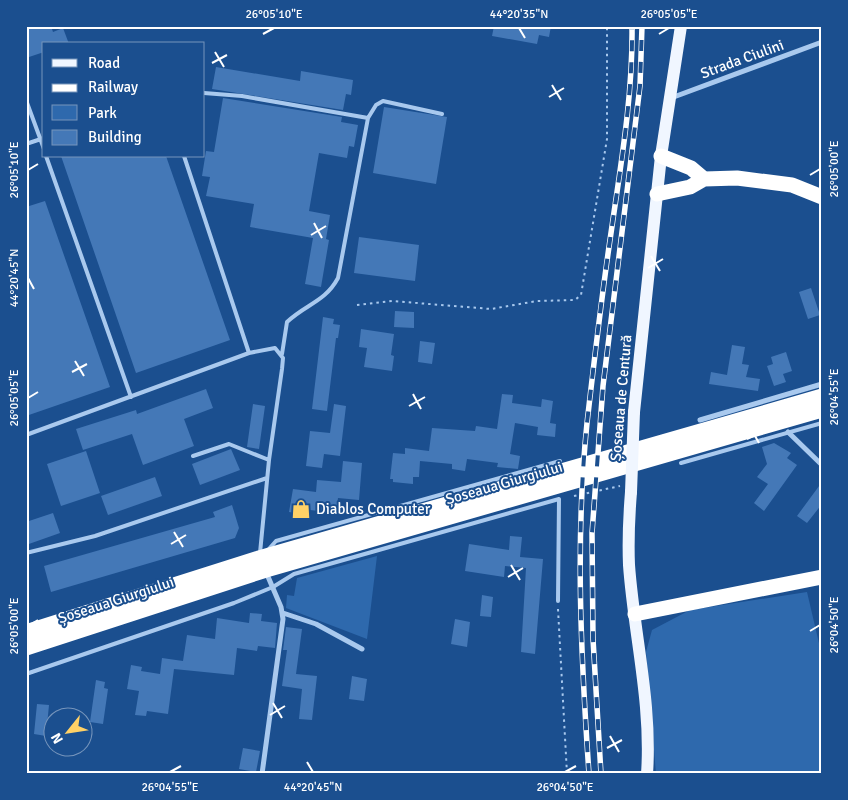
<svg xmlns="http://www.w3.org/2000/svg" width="848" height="800" viewBox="0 0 848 800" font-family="Signika,sans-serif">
	<rect width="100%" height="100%" fill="#1b4f8f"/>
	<path fill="#2e69ad" d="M377,556L367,639L286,608L287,595L294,596L297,578Z
		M807,592L822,656V774H656L646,652L652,630L690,610Z"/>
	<path fill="#4478b7" d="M26,26H51L53,32L63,28L69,44H44V52L29,57L26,50Z
		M494,26H551L549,37L539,35L537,44L492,36Z
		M216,67L300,81L301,71L353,80L351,95L346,94L343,110L212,89Z
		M223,98L342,117L341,122L358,125L354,147L349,146L347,158L319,153L309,211L330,215L326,239L329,240L321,287L305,284L313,238L250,227L254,204L206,196L210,177L202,176L206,151L214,152Z
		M384,107L447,117L436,184L373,173Z
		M61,156H166L230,340L136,373Z
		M45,201L110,387L26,416V207Z
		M359,237L419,245L415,281L354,273Z
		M811,288L820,315L808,319L799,292Z
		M395,311L414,312V328L394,327Z
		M323,317L334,319L333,324L340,325L338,338H336L327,411L312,409Z
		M361,329L394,334L391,355L394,356L392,371L364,367L367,348L359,347Z
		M420,341L435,343L432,364L418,362Z
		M732,345L745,347L742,364L749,365L746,377L760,379L758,391L709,384L711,372L727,375Z
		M786,352L792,371L783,374L786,382L774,386L767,366L773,364L771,357Z
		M206,389L213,408L184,419L194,446L143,465L132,434L83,450L76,429L136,410L137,414Z
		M502,394L513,395L512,403L541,407L542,399L553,401L550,423L556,424L555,437L537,435L538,427L515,423L510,454L520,456L518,469L497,467L498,463L467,459L465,471L452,469V464L420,461L419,477H413V484L393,482V479H390L393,453L405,454V448L429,451L432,428L475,431L476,426L497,429Z
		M253,404L265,406L259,449L247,447Z
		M334,404L346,406L340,456L324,454L322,468L306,466L310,431L330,433Z
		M774,443L791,453L787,458L797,465L764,511L754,503L768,484L757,477L767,464L762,447Z
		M231,449L240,470L200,485L192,464Z
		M86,451L100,493L61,506L47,464Z
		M343,461L362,463L359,500L338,498L336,513L310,510V515L289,512L293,489L316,492L317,480L341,482Z
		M155,477L162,496L108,515L101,496Z
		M822,482V504L807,523L797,516Z
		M232,505L239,528L235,538L51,592L44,566L215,517L213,512Z
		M53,513L60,533L26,545V522Z
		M510,536L522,537L520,557L543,559L535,654L521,652L526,568L505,566L504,577L465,571L469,544L509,550Z
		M482,595L493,597L491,617L480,616Z
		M250,613L262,614L261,621L277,623L275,648L258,646L257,651L237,648L234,675L174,669L168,714L147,711L146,716L135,715L139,691L127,689L131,665L142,667L141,671L160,674L162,658L183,661L187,635L215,639L217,618L249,623Z
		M455,619L470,622L467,647L451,644Z
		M286,627L302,629L296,674L317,676L312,720L299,719L302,689L282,686L287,650H283Z
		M352,676L367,679L364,701L349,699Z
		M96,680L105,682L104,688L108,689L103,724L90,722Z
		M37,704L49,705L46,736L34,734Z
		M243,748L260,751L256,772L239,769Z"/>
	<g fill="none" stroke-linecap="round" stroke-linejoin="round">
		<path stroke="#a9c9ee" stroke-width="2" stroke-dasharray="2.5 4" stroke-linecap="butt" d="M357,305L392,301L491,309L537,301L575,300L581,295L607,139V26
			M574,496L620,486
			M558,609L567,774"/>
		<path stroke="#a9c9ee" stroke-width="4" d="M204,93L242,96L368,118
			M26,100L44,149
			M26,144L44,138
			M46,156L131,397
			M184,156L249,353
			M282,354L287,322C306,304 325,302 338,278L368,118L376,105L383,101L442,114
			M26,435L249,353L275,348L283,358L282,369L269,460L260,553
			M193,456L229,444L269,460
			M681,463L822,423
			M268,550L276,541L560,461
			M26,553L95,536L267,478
			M26,674L234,603L273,587L294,574L559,499L558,601"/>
		<path stroke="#a9c9ee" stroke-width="5" d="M671,98L822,42
			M700,420L822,384
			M788,432L822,465
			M283,613L316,624L362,649
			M262,774L283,619L281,607L266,572"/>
		<path stroke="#f0f6ff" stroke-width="12" d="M634,412L661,156L681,26
			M631,492C629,517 628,541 629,565C634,635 652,703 647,774"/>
		<path stroke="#fff" stroke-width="15" d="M661,156L691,168L704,179
			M657,194L690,187L704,179L737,178L792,185L822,197
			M635,614L822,577
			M26,632L259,558L822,396
			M26,648L266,570L822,410"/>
		<g stroke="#fff" stroke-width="5.5">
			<path id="rail" d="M589,774C581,657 575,540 587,423C594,362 601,301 610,240C620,169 633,98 632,26
				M601,774L593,639L592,533L603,386L640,86L642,26"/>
		</g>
		<use href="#rail" stroke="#1b4f8f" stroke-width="4" stroke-dasharray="11" stroke-linecap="butt"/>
		<path stroke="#f0f6ff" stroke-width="12" d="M631,492L634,412"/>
	</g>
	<path fill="none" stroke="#fff" stroke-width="2" d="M519,28L525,38M263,34L274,28M659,34L669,28M215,52L224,67M212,63L227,55M552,85L561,100M549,97L564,88M28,170L38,164M810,175L820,169M314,223L322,238M311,235L326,226M651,256L660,271M648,268L663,259M28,278L34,289M75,361L84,376M72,372L87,364M413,394L421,409M28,398L38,392M810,403L820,397M409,406L425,397M750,427L759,443M747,439L762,431M174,532L183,547M171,544L186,535M511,565L520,580M508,577L523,568M28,626L38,620M810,631L820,625M273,703L282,718M270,715L285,706M610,736L619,752M607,748L622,740M307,762L313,772M170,772L181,766M565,772L576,766"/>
	<defs>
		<g id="shop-bare" transform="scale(1.5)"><path d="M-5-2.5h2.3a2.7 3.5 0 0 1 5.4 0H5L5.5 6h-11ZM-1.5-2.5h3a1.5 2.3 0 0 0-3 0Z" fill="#ffd166" stroke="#1b4f8f" stroke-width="2.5" paint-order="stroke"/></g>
	</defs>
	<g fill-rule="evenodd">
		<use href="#shop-bare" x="301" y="509"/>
	</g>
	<g text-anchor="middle" stroke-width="4" stroke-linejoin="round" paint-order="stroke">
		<g font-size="15" fill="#fff" stroke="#1b4f8f">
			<text transform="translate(742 59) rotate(-20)" y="5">Strada Ciulini</text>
			<text transform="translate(621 398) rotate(-85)" y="5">Șoseaua de Centură</text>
			<text transform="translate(504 483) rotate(-16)" y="5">Șoseaua Giurgiului</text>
			<text transform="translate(116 600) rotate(-18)" y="5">Șoseaua Giurgiului</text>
		</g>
		<g font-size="15" fill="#fff" stroke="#1b4f8f" text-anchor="start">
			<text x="316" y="514">Diablos Computer</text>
		</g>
	</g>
	<rect width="848" height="800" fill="none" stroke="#1b4f8f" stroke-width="55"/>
	<rect x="42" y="42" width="162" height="115" fill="#1b4f8f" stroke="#7695bc"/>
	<rect x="52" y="59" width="25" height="8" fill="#f0f6ff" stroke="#7695bc"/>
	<text x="88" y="68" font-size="15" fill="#ffffff">Road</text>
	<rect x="52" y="84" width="25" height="8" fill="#ffffff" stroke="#7695bc"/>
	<text x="88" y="92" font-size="15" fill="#ffffff">Railway</text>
	<rect x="52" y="105" width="25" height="15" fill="#2e69ad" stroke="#7695bc"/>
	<text x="88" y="118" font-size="15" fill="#ffffff">Park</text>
	<rect x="52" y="130" width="25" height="15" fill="#4478b7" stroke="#7695bc"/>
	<text x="88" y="142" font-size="15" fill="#ffffff">Building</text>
	<g transform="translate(68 732) rotate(240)"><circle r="24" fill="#1b4f8f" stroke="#7695bc"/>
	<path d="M0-4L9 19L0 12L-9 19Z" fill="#ffd166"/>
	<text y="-8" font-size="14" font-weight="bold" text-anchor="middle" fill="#ffffff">N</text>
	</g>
	<rect x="28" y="28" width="792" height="744" fill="none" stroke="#fff" stroke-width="2"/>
	<g font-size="12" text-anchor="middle" fill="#fff">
		<text x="274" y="18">26°05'10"E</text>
		<text x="519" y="18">44°20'35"N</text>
		<text x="669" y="18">26°05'05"E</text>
		<text transform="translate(834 169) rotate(-90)" y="4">26°05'00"E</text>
		<text transform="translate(14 170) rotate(-90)" y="4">26°05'10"E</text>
		<text transform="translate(14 278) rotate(-90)" y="4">44°20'45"N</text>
		<text transform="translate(834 397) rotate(-90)" y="4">26°04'55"E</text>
		<text transform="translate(14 398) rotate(-90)" y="4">26°05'05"E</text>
		<text transform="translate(834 625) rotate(-90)" y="4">26°04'50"E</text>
		<text transform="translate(14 626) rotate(-90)" y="4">26°05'00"E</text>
		<text x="170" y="791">26°04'55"E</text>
		<text x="313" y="791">44°20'45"N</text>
		<text x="565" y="791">26°04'50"E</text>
	</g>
</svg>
